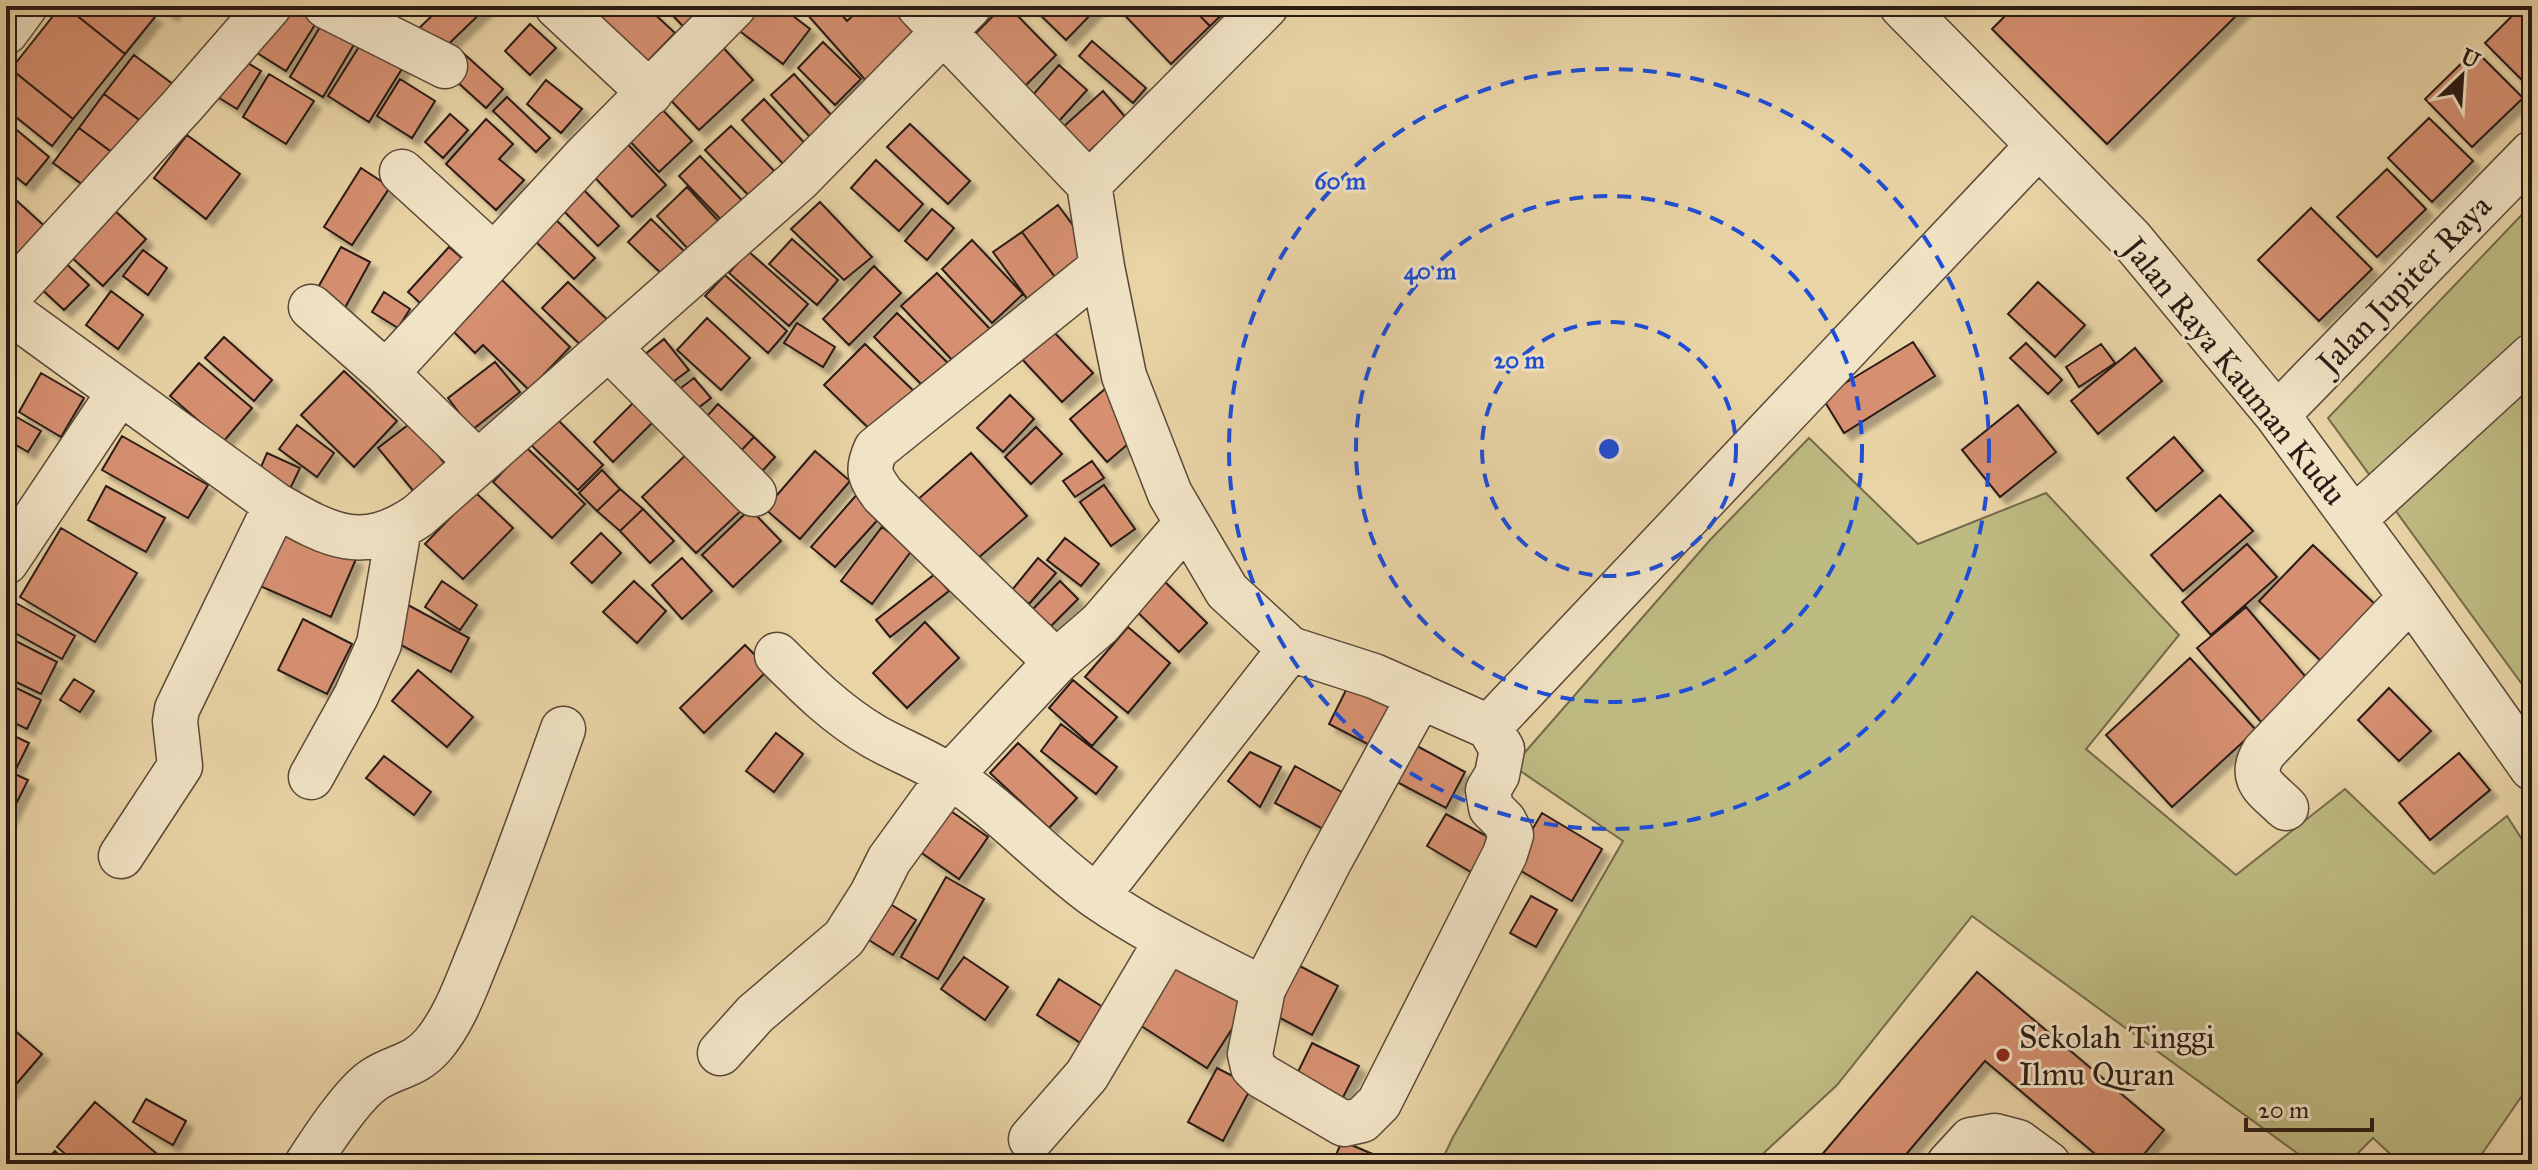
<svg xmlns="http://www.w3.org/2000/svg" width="2538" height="1170" viewBox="0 0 2538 1170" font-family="'IM FELL Great Primer',serif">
	<defs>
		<filter id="shadow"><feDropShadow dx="7" dy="7" stdDeviation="2" flood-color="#0004"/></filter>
	</defs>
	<rect width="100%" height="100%" fill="#e9d4a6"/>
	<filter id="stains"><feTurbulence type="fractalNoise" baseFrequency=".0025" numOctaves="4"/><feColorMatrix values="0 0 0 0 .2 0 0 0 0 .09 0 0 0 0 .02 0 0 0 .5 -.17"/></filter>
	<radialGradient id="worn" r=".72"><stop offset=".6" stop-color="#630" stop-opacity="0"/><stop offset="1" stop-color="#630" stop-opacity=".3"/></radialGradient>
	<path fill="#bebb82" stroke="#746a4b" stroke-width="2" d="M2532,204V698L2328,418Z
		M1809,438L1918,544L2046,493L2179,635L2086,749L2236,875L2345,789L2434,874L2507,816L2532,855V1081L2475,1164H2401L2373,1138L2347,1164H2312L1972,916L1837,1085L1752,1164H1440L1453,1137L1623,841L1513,766L1710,540Z"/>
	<path fill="#d69071" stroke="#2a1a14" stroke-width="2" filter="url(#shadow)" d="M61,6H65L125,54L73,119L11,69Z
		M65,6H140L155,17L125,54Z
		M159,6H176L171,14Z
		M282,6H308L321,15L286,71L254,51Z
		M442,6H488L434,58L411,36Z
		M601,6H646L675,33L643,66L591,16Z
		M664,6H711L692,36Z
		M755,6H780L810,29L783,64L737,29Z
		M813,6H834L847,21L863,6H898L923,33L868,83L806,13Z
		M1003,6H1008L1056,55L1023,88L973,36Z
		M1031,6H1099L1066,40Z
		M1116,6H1190L1210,26L1171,64Z
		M1190,6H1231L1210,26Z
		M2015,6H2246L2107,144L1992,29Z
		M2522,6H2532V84L2529,87L2485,43Z
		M329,12L362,31L323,97L290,77Z
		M530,24L556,48L530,75L505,51Z
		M367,34L408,59L369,122L328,96Z
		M1092,41L1146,88L1133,103L1079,56Z
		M718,42L753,80L699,130L664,93Z
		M823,42L861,79L835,105L798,68Z
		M2475,50L2523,98L2472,147L2425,99Z
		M462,52L503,89L486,108L445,71Z
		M231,53L261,71L237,109L208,91Z
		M134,55L178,88L149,127L104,94Z
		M1059,65L1087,90L1059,121L1031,97Z
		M11,69L73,119L52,146L6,109V75Z
		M269,74L314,101L286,144L243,117Z
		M794,74L832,116L810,137L771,95Z
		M400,79L435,101L412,138L377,116Z
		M546,80L582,109L561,133L527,104Z
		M1103,91L1126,118L1086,154L1062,128Z
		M104,94L149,127L124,161L79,128Z
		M507,97L550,138L536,152L493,111Z
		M764,99L809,148L787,168L742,120Z
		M658,105L692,141L659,172L625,136Z
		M450,114L468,130L443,158L425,142Z
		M2429,118L2473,161L2432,202L2388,158Z
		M486,119L513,144L499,159L524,180L496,210L446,164Z
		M6,121L49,157L26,185L6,169Z
		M910,124L970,181L948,204L887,147Z
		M731,126L780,177L754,201L705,150Z
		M79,128L124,161L98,196L53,163Z
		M187,135L240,174L206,219L154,178Z
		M619,135L666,185L632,217L585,167Z
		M700,156L752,211L731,230L679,176Z
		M876,160L923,204L899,231L851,188Z
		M361,168L390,187L352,245L324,227Z
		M2387,169L2426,209L2377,257L2337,217Z
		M577,183L619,226L598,246L556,203Z
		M687,187L722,225L692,253L657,216Z
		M16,200L51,232L6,281V211Z
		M820,202L872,257L844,280L791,229Z
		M1058,205L1099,261L1063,288L1022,232Z
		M2311,208L2372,269L2319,321L2258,260Z
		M113,209L146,239L103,286L70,256Z
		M932,209L954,228L927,260L905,241Z
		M550,214L595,258L574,279L529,235Z
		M651,219L686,253L664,276L628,242Z
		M1022,232L1063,288L1034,308L993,252Z
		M792,239L838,280L817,305L769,264Z
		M972,240L1023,294L992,323L942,269Z
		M341,247L370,262L341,315L312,298Z
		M449,247L471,266L430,312L408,292Z
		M143,250L167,268L148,295L123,276Z
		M748,251L808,304L789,326L729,273Z
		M61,259L89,285L64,310L36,284Z
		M874,266L901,293L849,345L823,319Z
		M937,273L990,329L954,362L901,306Z
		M497,275L570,347L529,390L483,345L475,353L447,325Z
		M725,275L787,331L768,353L705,296Z
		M568,282L614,326L589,353L542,308Z
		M2038,282L2085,325L2055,357L2008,314Z
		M111,291L143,315L118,349L86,325Z
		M384,292L410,309L398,328L372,312Z
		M897,313L953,368L929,392L874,337Z
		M707,318L750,358L721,390L677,350Z
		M797,323L835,347L823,367L784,343Z
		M1050,328L1093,373L1062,402L1020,357Z
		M224,337L272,380L254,401L205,358Z
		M664,339L689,370L662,390L638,360Z
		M1913,342L1935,376L1844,433L1822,397Z
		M2026,343L2062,380L2048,394L2010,358Z
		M865,344L921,398L880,439L824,385Z
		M2101,344L2115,363L2079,387L2066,367Z
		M2135,348L2162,381L2098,434L2071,401Z
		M495,362L520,392L472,430L448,398Z
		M199,363L252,408L223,442L170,396Z
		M344,371L397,421L354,467L301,415Z
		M41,373L84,398L61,437L19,412Z
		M694,378L711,398L689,415L673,394Z
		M1105,389L1142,432L1107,462L1070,419Z
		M1010,395L1034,419L1003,452L977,428Z
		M639,397L658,417L613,462L594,442Z
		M718,404L754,437L734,458L699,425Z
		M2018,405L2056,452L2000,497L1962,450Z
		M6,411L41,431L28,452L6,439Z
		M556,418L603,465L578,490L530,444Z
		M412,422L448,468L415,493L378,448Z
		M297,425L334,453L317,477L279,449Z
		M1036,427L1062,454L1031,484L1005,457Z
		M122,436L208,485L188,518L102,470Z
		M754,437L775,457L755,479L734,458Z
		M2174,437L2203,471L2156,511L2127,478Z
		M526,447L585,504L552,538L493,482Z
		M692,449L746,506L696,553L642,497Z
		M815,451L850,481L800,539L765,509Z
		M267,453L300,468L289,491L257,476Z
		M971,453L1027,516L971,564L916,501Z
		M1092,461L1104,478L1075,497L1063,481Z
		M602,470L620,489L597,511L579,493Z
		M1104,485L1135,529L1111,546L1080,502Z
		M106,486L165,518L146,552L88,520Z
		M620,489L643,509L620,531L597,511Z
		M475,492L513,528L463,579L425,544Z
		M859,492L883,514L835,567L811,547Z
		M2220,495L2253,531L2183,591L2151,555Z
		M643,509L674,541L650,563L620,531Z
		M750,509L781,541L733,587L702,555Z
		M285,527L356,559L331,617L260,586Z
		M882,527L912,550L872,604L841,581Z
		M61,528L137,573L95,642L20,597Z
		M601,533L621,553L592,583L571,563Z
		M1065,538L1099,564L1081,586L1047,560Z
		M2247,544L2277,577L2211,635L2182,602Z
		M2313,545L2378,607L2324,664L2259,601Z
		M682,558L712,591L682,619L652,585Z
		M1038,558L1056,573L1029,604L1012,590Z
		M935,574L949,591L890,637L876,620Z
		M1160,577L1207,623L1179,652L1132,607Z
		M442,581L477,605L460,630L425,607Z
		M634,581L666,611L637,643L603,612Z
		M1060,581L1078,599L1050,627L1032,610Z
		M14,602L75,636L62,659L6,628V616Z
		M408,605L469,638L451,672L390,639Z
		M2246,607L2316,689L2268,730L2197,648Z
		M303,619L352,644L327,694L278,670Z
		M925,622L959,658L907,708L873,673Z
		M1128,627L1170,663L1128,713L1085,677Z
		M6,636L57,662L41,694L6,677Z
		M745,645L769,669L704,733L680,708Z
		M2190,658L2256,730L2172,807L2106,735Z
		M418,670L473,717L447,747L392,701Z
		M74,679L94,691L80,712L60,700Z
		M1073,680L1117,717L1092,746L1049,708Z
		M1350,682L1405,709L1383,752L1329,724Z
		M6,683L41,700L27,729L6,719Z
		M2389,688L2431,731L2399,761L2358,720Z
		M1061,724L1117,767L1096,794L1041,751Z
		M6,732L29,743L16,769L6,764Z
		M776,733L803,754L774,792L746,771Z
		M1018,743L1077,798L1049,828L990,773Z
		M1417,746L1465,772L1446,808L1397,782Z
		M1250,752L1281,767L1260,807L1228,781Z
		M2459,753L2490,790L2430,840L2399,803Z
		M384,756L431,792L414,815L366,778Z
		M1295,766L1356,800L1336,836L1275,803Z
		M6,770L28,780L9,818L6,816Z
		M945,807L988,837L959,879L916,849Z
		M1542,813L1602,849L1572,901L1511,865Z
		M1446,814L1490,838L1471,872L1427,846Z
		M946,877L984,899L938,979L901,957Z
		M1531,896L1557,910L1536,947L1510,933Z
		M887,902L916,920L893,955L864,937Z
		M1178,953L1251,999L1207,1068L1135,1022Z
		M964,957L1008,987L985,1020L941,989Z
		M1292,962L1338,986L1312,1035L1267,1011Z
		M1977,972L2164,1130L2136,1164H2107L1985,1061L1898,1164H1814Z
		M1059,979L1112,1013L1090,1049L1037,1015Z
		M6,1023L42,1054L6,1096Z
		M1312,1043L1359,1066L1338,1107L1292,1084Z
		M1217,1068L1252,1086L1223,1141L1188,1122Z
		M146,1099L186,1121L173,1145L133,1122Z
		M95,1102L169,1164H77L57,1147Z
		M1342,1141L1396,1164H1332Z
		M55,1151L67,1164H42Z"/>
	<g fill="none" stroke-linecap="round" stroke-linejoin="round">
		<g stroke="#5a4838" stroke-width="47">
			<path id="minor" d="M326,6L445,66
				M557,6L650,93
				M919,6L1089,184L1102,267L1124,376L1170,494L1227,591L1290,649L1374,676L1489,727L1502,749L1497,775L1488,790L1491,808L1504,821L1511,835L1505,854L1379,1103L1362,1120L1344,1124L1262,1076L1253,1067L1250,1054L1263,989L1330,860L1420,696
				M1902,6L2131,239L2277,415L2411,597L2532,768
				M6,32L25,6
				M402,172L494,256
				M1089,184L1266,6
				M6,299L183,105L269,6
				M311,307L386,373
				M6,309L276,505C330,536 362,554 418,516L798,180L969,6
				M609,348L754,494
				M2277,415L2532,153
				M478,463L386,373L584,158L734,6
				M2354,519L2532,356
				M6,562L119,393
				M777,655C808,686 837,715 875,737C900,751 927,761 951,777C1004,812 1047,861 1097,897C1149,933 1207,960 1263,989
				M1056,662L883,495C870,477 866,471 876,449L1102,267
				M1489,727L2038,146
				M311,777L356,696L379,644L399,528
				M2286,808C2267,789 2247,780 2264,752L2411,597
				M121,856L180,766L175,721L177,709L276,505
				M1097,896L1290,649
				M720,1053L755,1014L844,938L872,894L889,860L950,776L1056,662L1100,624L1186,524
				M1031,1139L1087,1075L1167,940
				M307,1164C322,1141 353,1093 375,1079C397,1065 414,1067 433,1045C456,1018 468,980 482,947C511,875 537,802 563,729
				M1949,1164L1971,1140L1995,1136L2018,1142L2048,1164"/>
		</g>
		<use href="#minor" stroke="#f1e3c5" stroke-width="44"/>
	</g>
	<g fill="none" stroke="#1d4ed8" stroke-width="4" stroke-dasharray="14 10">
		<circle cx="1609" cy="449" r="127"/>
		<circle cx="1609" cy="449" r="253"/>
		<circle cx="1609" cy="449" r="380"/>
	</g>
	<circle fill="#8f2418" stroke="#f1e3c5" stroke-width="3" cx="2003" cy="1055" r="8"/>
	<g text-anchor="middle" stroke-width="6" stroke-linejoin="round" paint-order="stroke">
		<g font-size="32" fill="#2a1a14" stroke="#f1e3c5">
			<text transform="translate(2404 284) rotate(-46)" y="11">Jalan Jupiter Raya</text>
			<text transform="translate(2235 371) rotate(51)" y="11">Jalan Raya Kauman Kudu</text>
		</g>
		<g font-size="32" fill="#2a1a14" stroke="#f1e3c5" text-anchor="start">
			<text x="2019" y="1048">Sekolah Tinggi<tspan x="2019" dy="37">Ilmu Quran</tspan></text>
		</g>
	</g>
	<circle cx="1609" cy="449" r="12" fill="#1d4ed8" stroke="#f1e3c5" stroke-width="4"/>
	<g font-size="24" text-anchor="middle" font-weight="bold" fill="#1d4ed8" stroke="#f1e3c5" stroke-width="6" stroke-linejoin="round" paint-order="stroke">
		<text x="1340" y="189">60 m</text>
		<text x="1430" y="279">40 m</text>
		<text x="1519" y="368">20 m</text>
	</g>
	<rect width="2538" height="1170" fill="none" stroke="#e9d4a6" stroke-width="32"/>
	<rect x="8" y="8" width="2522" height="1154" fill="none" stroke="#2a1a14" stroke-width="4"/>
	<rect x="16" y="16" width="2506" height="1138" fill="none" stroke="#2a1a14" stroke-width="2"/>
	<g transform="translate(2462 76) rotate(25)" stroke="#f1e3c5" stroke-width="6" paint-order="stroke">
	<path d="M0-6L14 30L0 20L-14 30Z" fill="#2a1a14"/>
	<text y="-12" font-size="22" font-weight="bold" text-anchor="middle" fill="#2a1a14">U</text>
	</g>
	<path d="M2246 1118v12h126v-12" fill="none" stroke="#2a1a14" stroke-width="4"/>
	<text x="2258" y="1118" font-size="24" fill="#2a1a14" stroke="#f1e3c5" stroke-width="6" paint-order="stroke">20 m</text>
	<rect width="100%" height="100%" filter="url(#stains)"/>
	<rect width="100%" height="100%" fill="url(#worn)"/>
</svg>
